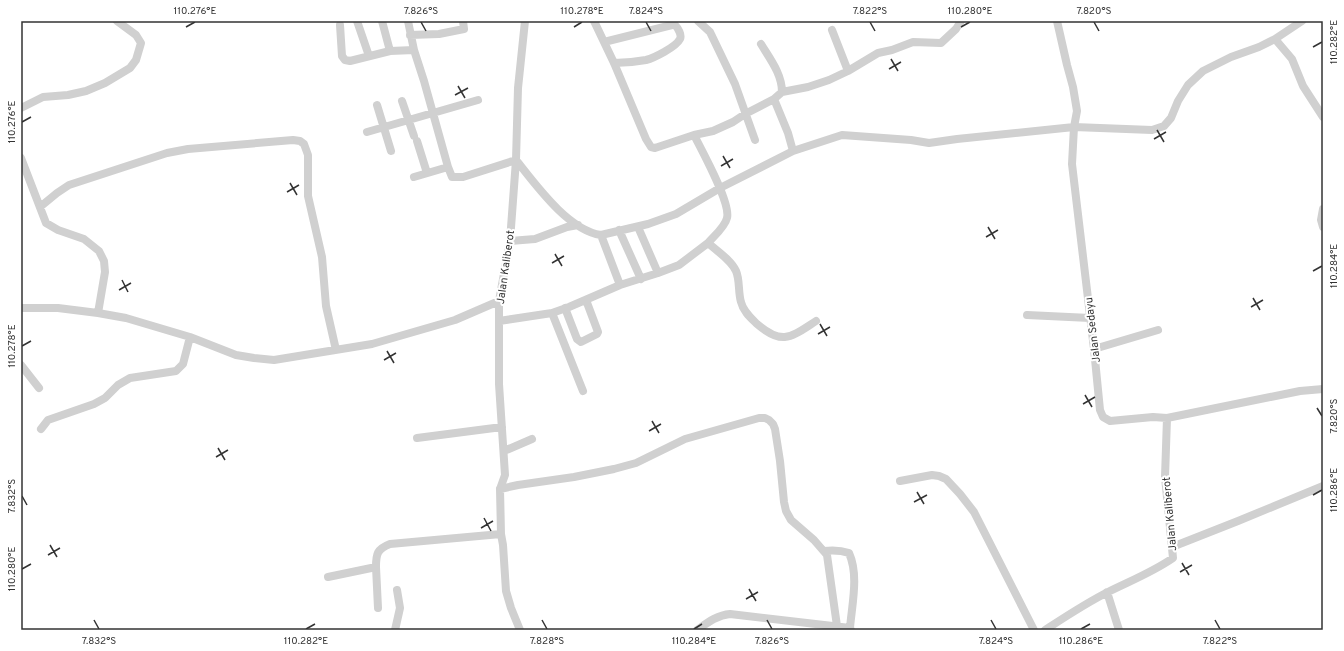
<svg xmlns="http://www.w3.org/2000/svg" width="1344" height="651" viewBox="0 0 1344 651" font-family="Overpass,sans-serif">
	<rect width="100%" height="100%" fill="#fff"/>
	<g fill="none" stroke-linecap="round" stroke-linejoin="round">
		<path stroke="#d0d0d0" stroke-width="8" d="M357,21L369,56
			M382,21L390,51
			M408,21L414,50L424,81L448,167L452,177H463L516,160C536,185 568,230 601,235L648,224L676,214L720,188L793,151L842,135L911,140L929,143L957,139L1074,127L1152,130L1164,126L1171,118L1178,101L1188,85L1203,71L1231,57L1259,47L1275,39
			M594,21L614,63L646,139L651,147L655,148L694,135L713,131L733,122L745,114L774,99L788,133L793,151
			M698,21L710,32L735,84L755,140
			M1057,21L1067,65L1073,87L1077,111L1074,127L1072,164L1094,349L1100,410L1103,417L1110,421L1153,417L1167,418L1300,391L1323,389
			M1302,21L1275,39L1292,59L1303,86L1323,117
			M340,25L342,56L345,60L350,61L390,51L414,50
			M832,30L848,71
			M410,35L439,34L464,29L463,21
			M604,42L672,25H675C678,28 682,35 680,39C676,47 654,58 646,60C635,62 625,63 614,63
			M761,44C770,59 782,74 782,92
			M774,99L782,92L808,87L829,80L848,71L878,53L892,50L913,42L941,43L956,29L961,21
			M402,101L414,136
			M377,105L391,151
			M21,108L43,97L68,95L86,91L105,83L130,68L136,60L141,43L136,35L117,21
			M367,132L478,100
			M694,135C702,151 731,203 727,218C725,227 714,236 708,243
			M417,141L427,173
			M21,158L46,223L58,230L84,239L99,251L104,261L105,272L98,313
			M414,177L448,167
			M40,207L57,193L69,185L167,153L188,149L293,140L300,141L304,144L308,155V196L322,257L326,306L336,350
			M1323,209L1321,220L1323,227
			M638,227L658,273
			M619,230L641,279
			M601,235L620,285
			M510,241L535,239L567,227L578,225
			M21,308H58L98,313L126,318L190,337L236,355L254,358L274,360L372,344L455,320L499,301
			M565,308L577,339L581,342L597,334L598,332L586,300
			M552,313L583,391
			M1027,315L1090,318
			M499,321L552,313L569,307L620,285L658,273L679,265L708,243C717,251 731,260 736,271C740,280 738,292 741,302C743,311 751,318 757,324C783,346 791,337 816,321
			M1094,349L1158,330
			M21,365L39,388
			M41,429L48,420L94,404L105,398L118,385L130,378L176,371L183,364L190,337
			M417,438L502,427
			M504,451L532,439
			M900,481L932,475L939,476L946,479L960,494L974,512L1034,630
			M500,489L518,485L574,477L614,469L636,463L685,439L759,418H765L769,420L773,424L775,429L780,461L784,502L786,511L791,520L814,540L827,555L837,626
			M1172,547L1238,521L1323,486
			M824,551C833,550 840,550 849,553C859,575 852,604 850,628
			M376,567L378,608
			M328,577L376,567C376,554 377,549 390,544L501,534
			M1107,592L1119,630
			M395,630L400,608L397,590
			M520,630L511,608L506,591L503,545L501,534L500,489L505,475L499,384V301L510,241L516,160L518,88L525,21
			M697,630C707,623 717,615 730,614L850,628L851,630
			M1045,630C1065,617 1086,603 1108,592C1130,581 1153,572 1173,558L1165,477L1167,418"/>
	</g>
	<path fill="none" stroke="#333" stroke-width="1.5" d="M421,22L426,31M646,22L651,31M870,22L875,31M1094,22L1099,31M186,27L195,22M574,27L582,22M961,27L970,22M1313,47L1322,42M891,59L898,71M889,69L901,62M458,86L465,98M455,95L468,88M22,122L31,117M1157,130L1164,142M1154,139L1166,132M723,156L730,168M721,166L733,159M290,183L297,195M287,192L299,185M988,227L995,239M986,237L998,230M555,254L562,266M552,263L564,256M1313,271L1322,266M122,280L128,292M119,290L131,283M1253,298L1260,310M1251,307L1263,300M820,324L827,336M818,334L830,327M22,346L31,341M387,351L394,363M384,360L396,353M1085,395L1092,407M1083,404L1095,397M1317,408L1322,416M652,421L659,433M649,431L661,424M218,448L225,460M216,457L228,450M917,492L924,504M1313,495L1322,490M22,496L27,505M914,502L927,495M484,518L491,531M481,528L493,521M50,545L57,557M48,555L60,548M1182,563L1189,575M22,569L31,564M1180,572L1192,565M749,589L756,601M746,599L758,592M94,620L99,629M542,620L547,629M767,620L772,629M991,620L996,629M1215,620L1220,629M306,629L315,624M694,629L702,624M1081,629L1090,624"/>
	<g text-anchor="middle" stroke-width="4" stroke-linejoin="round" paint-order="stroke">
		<g font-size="11" fill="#333" stroke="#fff">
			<text transform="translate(505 267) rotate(-82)" y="4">Jalan Kaliberot</text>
			<text transform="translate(1092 330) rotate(-97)" y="4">Jalan Sedayu</text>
			<text transform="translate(1169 514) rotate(-95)" y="4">Jalan Kaliberot</text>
		</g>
	</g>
	<rect width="1344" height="651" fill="none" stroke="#ffffff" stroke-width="44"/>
	<rect x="22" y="22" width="1300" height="607" fill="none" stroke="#333" stroke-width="1.5"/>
	<g font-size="10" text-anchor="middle" fill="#333">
		<text x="195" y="14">110.276°E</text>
		<text x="421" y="14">7.826°S</text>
		<text x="582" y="14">110.278°E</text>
		<text x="646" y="14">7.824°S</text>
		<text x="870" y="14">7.822°S</text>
		<text x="970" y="14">110.280°E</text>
		<text x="1094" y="14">7.820°S</text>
		<text transform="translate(1333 42) rotate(-90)" y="4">110.282°E</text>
		<text transform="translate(11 122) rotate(-90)" y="4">110.276°E</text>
		<text transform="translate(1333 266) rotate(-90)" y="4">110.284°E</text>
		<text transform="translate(11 346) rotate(-90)" y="4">110.278°E</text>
		<text transform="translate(1333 416) rotate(-90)" y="4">7.820°S</text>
		<text transform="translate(1333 490) rotate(-90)" y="4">110.286°E</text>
		<text transform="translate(11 496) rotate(-90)" y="4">7.832°S</text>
		<text transform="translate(11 569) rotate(-90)" y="4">110.280°E</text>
		<text x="99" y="644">7.832°S</text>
		<text x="306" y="644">110.282°E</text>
		<text x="547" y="644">7.828°S</text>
		<text x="694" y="644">110.284°E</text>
		<text x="772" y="644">7.826°S</text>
		<text x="996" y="644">7.824°S</text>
		<text x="1081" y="644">110.286°E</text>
		<text x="1220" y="644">7.822°S</text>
	</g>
</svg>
